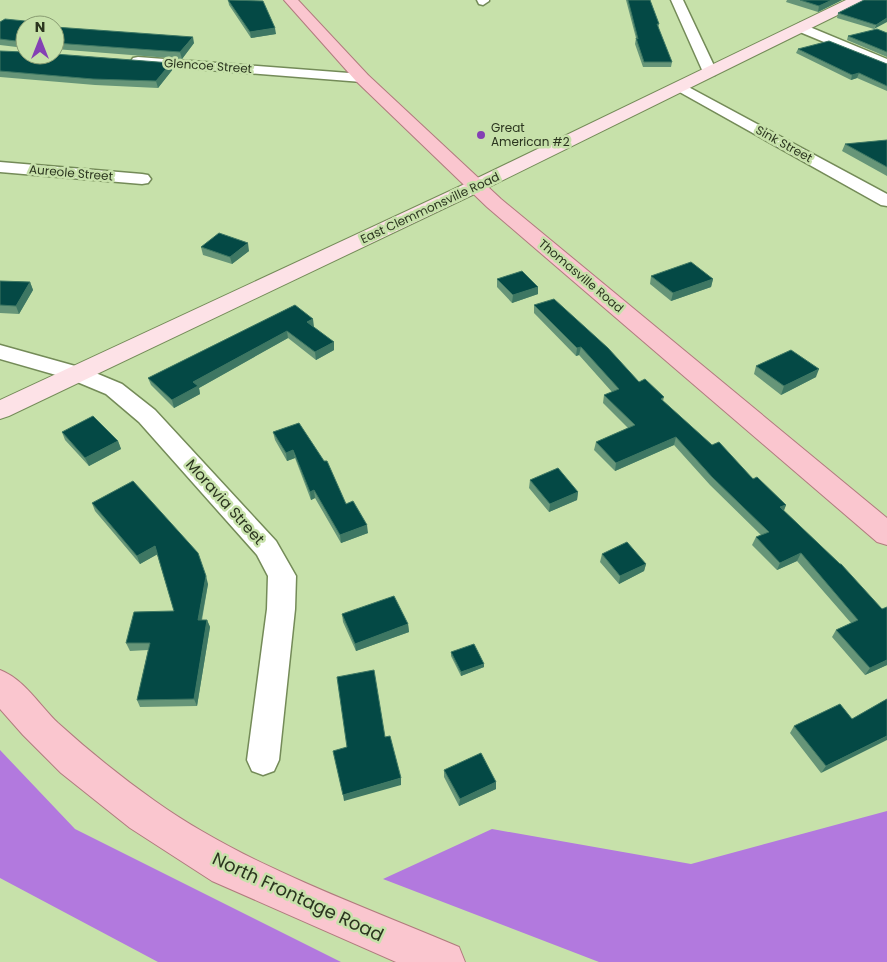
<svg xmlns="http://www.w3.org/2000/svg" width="887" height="962" viewBox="0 0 887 962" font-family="Poppins,sans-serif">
	<rect width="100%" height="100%" fill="#c7e1aa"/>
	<path fill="#b279de" d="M0,750L75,829L341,962H158L0,878Z
		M887,811V962H599L383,879L492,829L691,864Z"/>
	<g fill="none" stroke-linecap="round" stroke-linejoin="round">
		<g stroke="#748b58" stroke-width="3">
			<path id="minor" d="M477,0H489V1L483,5L479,4Z
				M671,0H683L717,72L715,75H705L703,72Z
				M800,23L887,59V68L795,30L794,27Z
				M138,57L362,74L367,75L369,78L367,81L362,82L133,64L131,61L133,58Z
				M681,83L887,194V206L881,205L676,90L674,87L676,84Z
				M0,162L142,174L148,175L151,179L148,183L142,184L0,172Z
				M0,345L86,369L122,384L155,410L276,541L296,576L295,609L279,760L274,771L263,775L252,771L247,760L267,609L268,576L257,555L139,422L106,394L70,379L0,359Z"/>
		</g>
		<g stroke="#748b58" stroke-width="2">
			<path id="secondary" d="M846,0H864L862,3L483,190L9,416L0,419V400L469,182Z"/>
		</g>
		<g stroke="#b07b7d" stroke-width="2">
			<path id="primary" d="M284,0H298L368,75L501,199L887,518V545L877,542L487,207L356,81Z
				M0,670C24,679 40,706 58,723C89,751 121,777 155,801C245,865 358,904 459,947L465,962H396L212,881L130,828L61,773L23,735L0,709Z"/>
		</g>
		<use href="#minor" fill="#fff" fill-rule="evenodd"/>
		<use href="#secondary" fill="#fde2e7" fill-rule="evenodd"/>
		<use href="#primary" fill="#fac6cf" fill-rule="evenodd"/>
	</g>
	<path fill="#669578" d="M228,0L256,1L276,34L251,38L229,5Z
		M626,0H650L659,24L658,28L672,62L671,67H643L635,44L636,38Z
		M787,0H842L818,12L786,2Z
		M887,0L874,29L837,18L838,13Z
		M0,22L25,25V48L0,45Z
		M55,27L194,43L182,59L55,49Z
		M887,33V57L847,40L848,36Z
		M798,49L887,64V91L857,78L851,80L796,53Z
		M0,51L173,69L158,88L95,85L0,77Z
		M887,140V176L842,151L845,144Z
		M201,247L249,251L232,264L203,255Z
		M651,276L713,279L711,287L671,301L650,284Z
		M497,279L538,287V294L512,303L497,287Z
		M0,281L30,282L33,290L19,314L0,313Z
		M295,305L313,327L334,342V350L316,360L288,338L199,388L200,394L174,408L151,385L148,378Z
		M534,305L639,382L664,397L663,401L712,445L786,505L784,511L840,564L887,665L865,675L832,637L836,630L851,623L797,561L777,570L752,545L756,537L761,535L710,485L674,445L615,471L594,450L596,442L628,428L603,403L604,395L612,392L579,355L576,356L534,313Z
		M756,366L816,377L781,395L754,374Z
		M299,423L346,504L368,533L341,543L315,498L311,500L295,458L287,461L275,440L273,432Z
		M62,432L118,441L121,449L89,466L65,440Z
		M530,480L578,492L577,500L549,512L529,488Z
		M92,503L208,584L202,620H207L210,627L197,706L140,707L137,700L148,650L130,651L126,643L174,611L157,554L140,564L95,511Z
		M602,554L646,564L644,571L619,584L600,562Z
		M342,614L408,624L409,632L356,651L343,622Z
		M451,652L484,667L461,676L451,656Z
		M887,699L821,773L790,733L794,726L852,719Z
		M444,770L496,782V789L459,806L444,777Z"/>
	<path fill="#3e7763" d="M832,0H842L818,12L819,6Z
		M887,18V22L874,29L876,25Z
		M275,28L276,34L251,38L250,32Z
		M193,37L194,43L182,59L180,52Z
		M171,63L173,69L158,88L156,81Z
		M859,73L857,78L851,80L852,75Z
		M248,243L249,251L232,264L230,257Z
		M713,279L711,287L671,301L673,293Z
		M30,282L33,290L19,314L16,306Z
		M538,287V294L512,303L513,295Z
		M313,319L314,327L308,330L307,322Z
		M287,331L288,338L199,388L200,394L174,408L172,400L193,382Z
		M334,342V350L316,360L315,352Z
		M581,347L579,355L576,356L577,348Z
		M819,369L816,377L781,395L784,386Z
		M676,437L674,445L615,471L616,463Z
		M118,441L121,449L89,466L85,458Z
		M293,450L295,458L287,461L286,453Z
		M314,490L315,498L311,500L310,492Z
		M578,492L577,500L549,512L550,504Z
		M786,505L783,512L780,507Z
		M367,525L368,533L341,543L340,535Z
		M155,546L158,554L140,564L137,556Z
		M801,553L797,561L777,570L780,563Z
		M646,564L644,571L619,584L620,576Z
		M206,576L208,584L200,627L198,620Z
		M207,620L210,627L197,706L194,699Z
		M408,624L409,632L356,651L355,644Z
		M887,660V665L865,675L870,668Z
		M484,664V667L461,676V672Z
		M887,736V740L821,773L826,766Z
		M401,778V785L344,801L343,795Z
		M496,782V789L459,806L460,799Z"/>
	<path fill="#044945" stroke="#3e7763" d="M228,0L263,1L275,28L250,32Z
		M628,0H650L659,24H657L672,62H644L636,38L638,39Z
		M800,0H832L819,6Z
		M864,0H887V18L876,25L838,13Z
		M5,19L35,22L32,25H25V47L24,42L0,39V22Z
		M55,27L193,37L180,52L55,43Z
		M877,29L887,33V52L848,36Z
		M829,41L887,64V86L859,73L852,75L798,49Z
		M0,51L24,52H25V55H55V54L171,63L156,81L93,79L0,71Z
		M887,140V167L845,144Z
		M219,233L248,243L230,257L201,247Z
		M691,262L713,279L673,293L651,276Z
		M522,271L538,287L513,295L497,279Z
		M0,281L30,282L16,306L0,305Z
		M554,299L608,348L639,382L645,379L664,397L661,399L712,445L719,442L753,479L757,477L786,505L780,507L840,564H841L882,609L887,607V660L870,668L836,630L858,620L801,553L780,563L756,537L769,532L712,477L676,437L616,463L596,442L635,425L604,395L619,389L581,347L577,348L534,305Z
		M295,305L313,319L307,322L334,342L315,352L287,331L193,382L198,386L172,400L148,378Z
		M791,350L819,369L784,386L756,366Z
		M93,416L118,441L85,458L62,432Z
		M299,423L324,461H327L346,504L353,501L367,525L340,535L314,490L310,492L293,450L286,453L273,432Z
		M558,468L578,492L550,504L530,480Z
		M133,481L198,553L206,576L198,620H207L194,699L137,700L150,643H126L134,612L174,611L155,546L137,556L92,503Z
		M627,542L646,564L620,576L602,554Z
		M394,596L408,624L355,644L342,614Z
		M474,644L484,664L461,672L451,652Z
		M374,670L385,737L390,736L401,778L343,795L333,751L347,747L337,677Z
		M887,699V736L826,766L794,726L840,704L852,719Z
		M481,753L496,782L460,799L444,770Z"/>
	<circle fill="#8440b4" stroke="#c7e1aa" stroke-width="2" cx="481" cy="135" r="5"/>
	<g text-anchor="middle" stroke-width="5" stroke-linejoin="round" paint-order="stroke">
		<g font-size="12" fill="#2b351f" stroke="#c7e1aa">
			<text transform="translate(208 66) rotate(4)" y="4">Glencoe Street</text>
			<text transform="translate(784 144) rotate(29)" y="4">Sink Street</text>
			<text transform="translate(71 173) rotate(5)" y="4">Aureole Street</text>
			<text transform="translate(430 208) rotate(-25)" y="4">East Clemmonsville Road</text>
			<text transform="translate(581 276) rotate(40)" y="4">Thomasville Road</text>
		</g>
		<g font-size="12" fill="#2b351f" stroke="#c7e1aa" text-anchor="start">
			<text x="491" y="132">Great<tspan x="491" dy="14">American #2</tspan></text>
		</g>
		<g font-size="15" fill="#2b351f" stroke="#c7e1aa">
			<text transform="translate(225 502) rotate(48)" y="5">Moravia Street</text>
		</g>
		<g font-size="18" fill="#2b351f" stroke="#c7e1aa">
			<text transform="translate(298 897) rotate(25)" y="6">North Frontage Road</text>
		</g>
	</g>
	<g transform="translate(40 40)"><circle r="24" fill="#c7e1aa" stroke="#899c72"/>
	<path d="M0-4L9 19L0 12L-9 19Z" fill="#8440b4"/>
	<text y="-8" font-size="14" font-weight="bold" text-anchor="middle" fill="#2b351f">N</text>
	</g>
</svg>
